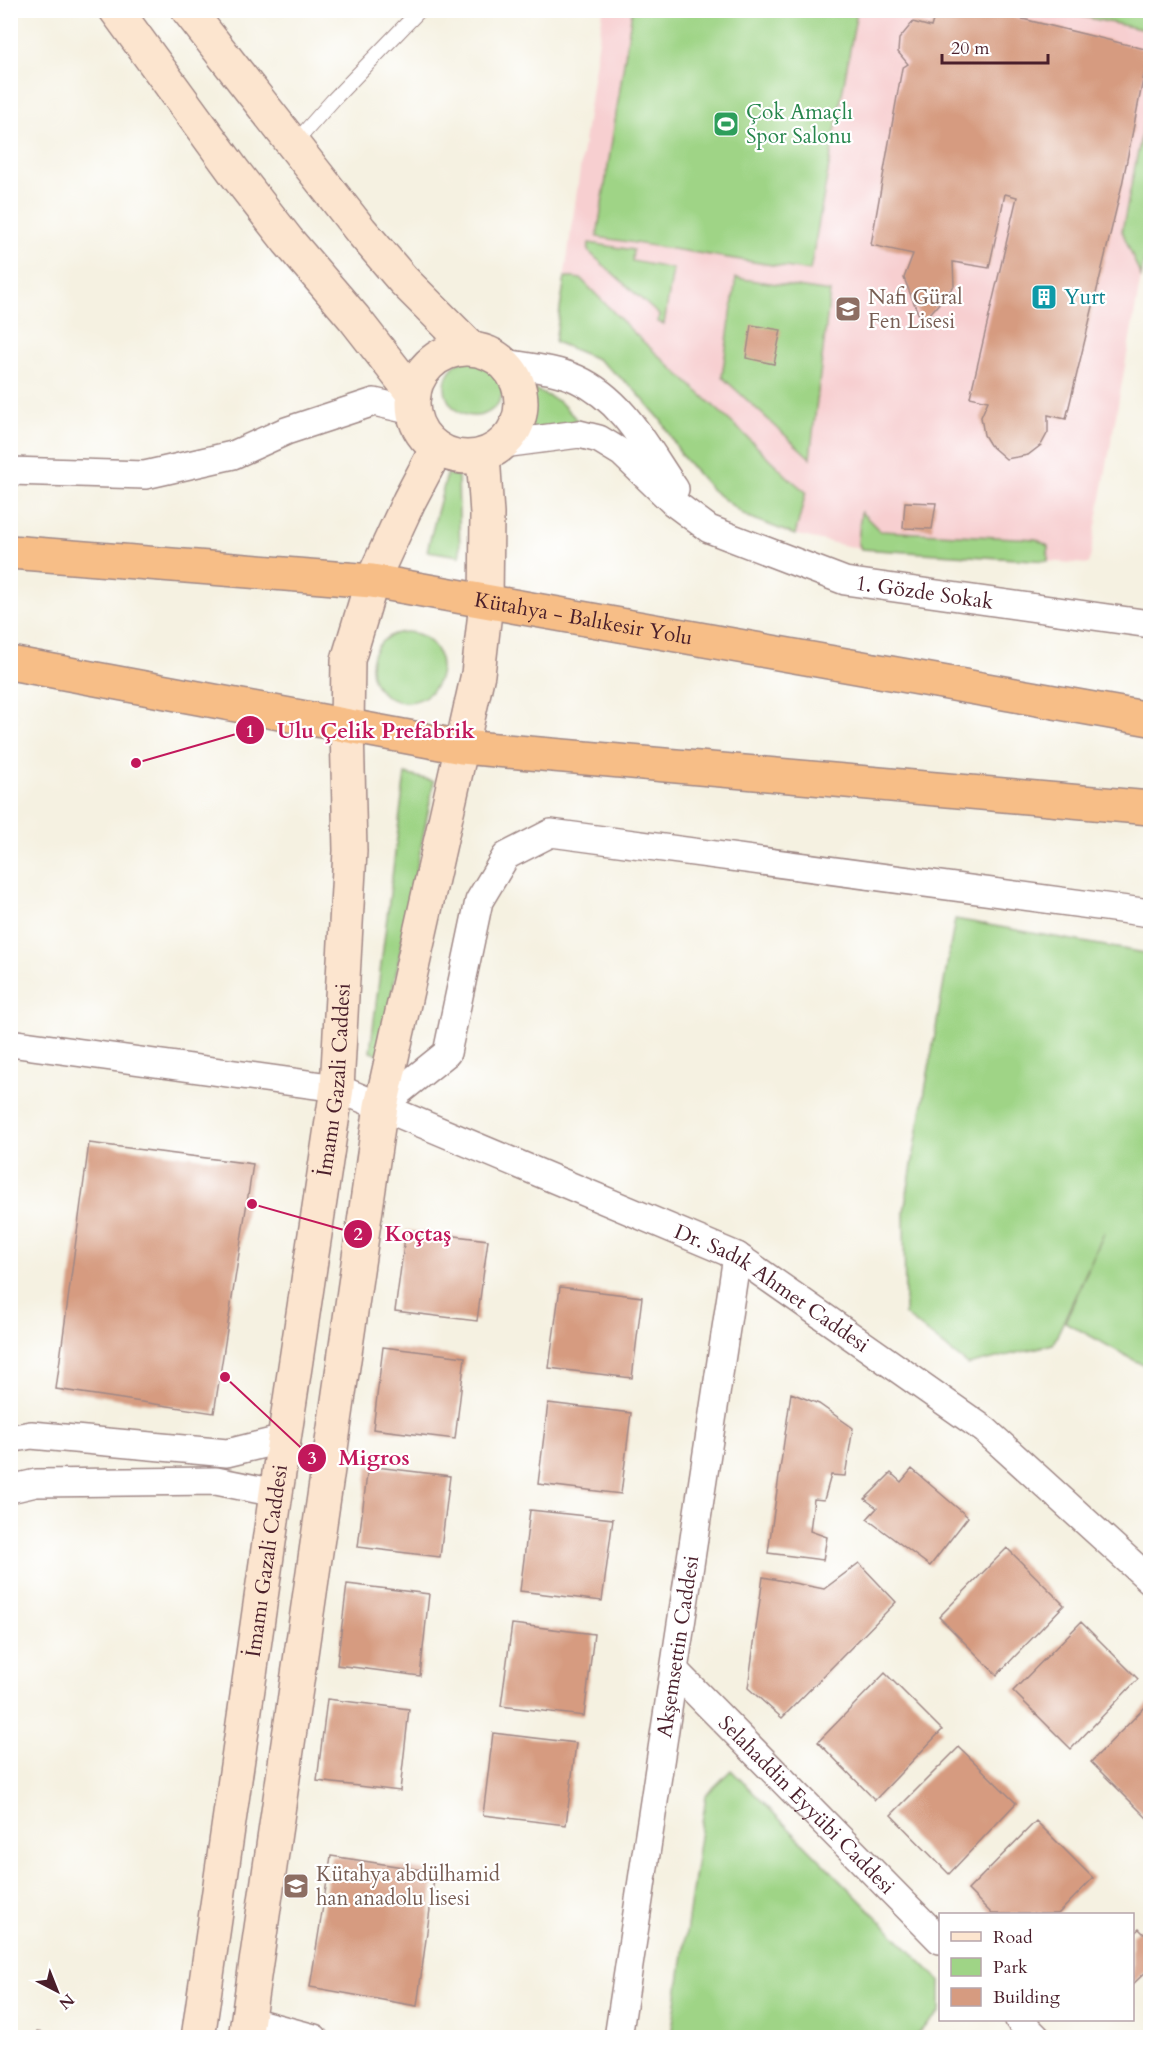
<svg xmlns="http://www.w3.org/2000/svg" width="1161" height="2048" viewBox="0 0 1161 2048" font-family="Cardo,serif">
	<rect width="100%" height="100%" fill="#fff"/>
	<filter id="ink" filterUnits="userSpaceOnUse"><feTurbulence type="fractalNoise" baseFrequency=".0167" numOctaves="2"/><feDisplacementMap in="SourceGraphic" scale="12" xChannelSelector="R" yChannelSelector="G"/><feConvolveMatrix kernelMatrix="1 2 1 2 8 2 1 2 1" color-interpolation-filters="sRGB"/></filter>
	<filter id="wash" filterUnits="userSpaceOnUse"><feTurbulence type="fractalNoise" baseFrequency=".008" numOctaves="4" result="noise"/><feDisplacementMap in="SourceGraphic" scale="24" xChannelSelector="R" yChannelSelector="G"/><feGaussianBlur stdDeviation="1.35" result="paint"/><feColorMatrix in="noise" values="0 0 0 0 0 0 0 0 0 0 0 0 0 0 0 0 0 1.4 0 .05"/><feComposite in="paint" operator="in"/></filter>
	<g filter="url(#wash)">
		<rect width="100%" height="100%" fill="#f5f1e1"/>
		<path fill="#f7cfd0" d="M603,11H1150V228L1089,564L861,549L784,532L746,516L712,490L682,456L661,420L632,387L597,359L555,342Z"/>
		<path fill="#9fd486" stroke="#747a58" stroke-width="1.5" d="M632,11H857L810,271L597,237Z
			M1057,11H1150V31Z
			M1150,92V228L1141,277L1122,231Z
			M589,243L633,250L632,261L673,269L664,324L658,322L659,315L588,251Z
			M565,277L581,279L635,334L742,432L789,478L806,492L795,535L746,516L712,490L682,456L661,420L632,387L597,359L555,342Z
			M736,278L830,292L810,458L722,377Z
			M445 387a29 29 0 1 1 58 0a29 29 0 1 1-58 0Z
			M534,389L560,402L581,424L525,431Z
			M447,474L458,476L460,556L427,551Z
			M861,512L880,531L1036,539L1048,546V561L861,549L858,542Z
			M371 667a35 35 0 1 1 70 0a35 35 0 1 1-70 0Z
			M405,774L434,781L380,1055L370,1052Z
			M955,919L1150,954V1369L1065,1322L1105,1231L1053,1344L968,1365L905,1315L904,1211Z
			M731,1770L940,1981V2012L914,2037H671L706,1795Z"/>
		<g id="blocks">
			<path fill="#d69b80" d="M953,10H986L1149,50L1122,185L1066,419L1048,415V432L1041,445L1028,455L1006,459L990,445L984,435L981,417L988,401L970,397L1017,197L1005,194L989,268L953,262L954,286L922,323L904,278L913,254L871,245L902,68L908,64L898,52L899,39L913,22L931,27L936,11L951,16Z
				M751,325L781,330L774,364L746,358Z
				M905,502L936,503L932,529L903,528Z
				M89,1143L253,1164L214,1413L56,1389Z
				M406,1230L488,1240L477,1321L395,1311Z
				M560,1287L642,1297L632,1378L549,1368Z
				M383,1347L465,1357L455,1439L373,1429Z
				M791,1393L819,1404L853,1428L845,1476L831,1475L824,1500L814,1499L810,1531L827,1537L823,1560L768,1553Z
				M548,1403L631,1413L621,1494L538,1484Z
				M368,1466L450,1476L440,1557L358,1547Z
				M912,1469L968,1517L930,1566L867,1519L877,1508L865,1499L891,1473L901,1482Z
				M530,1510L613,1519L602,1601L520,1591Z
				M1007,1548L1064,1605L997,1675L939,1617Z
				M859,1563L896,1602L782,1718L748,1688L763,1577L824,1589Z
				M347,1584L429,1594L420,1676L337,1665Z
				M1081,1622L1138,1679L1071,1749L1013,1691Z
				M512,1624L594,1634L584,1716L501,1706Z
				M885,1673L942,1730L875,1800L818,1742Z
				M327,1699L409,1709L400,1791L317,1781Z
				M1150,1702V1819L1149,1820L1091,1762Z
				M493,1733L576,1743L566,1825L483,1815Z
				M959,1747L1016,1803L949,1874L891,1815Z
				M1036,1821L1093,1878L1058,1914H992L968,1890Z
				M331,1856L435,1872L417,2006L310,1987Z
				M1139,1929L1150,1940V1968L1132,1985V1935Z
				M37,2032L70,2036V2038H37Z"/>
		</g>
	</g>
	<g filter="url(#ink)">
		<use href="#blocks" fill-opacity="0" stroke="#a08886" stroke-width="1.5"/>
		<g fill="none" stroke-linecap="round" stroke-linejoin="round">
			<g stroke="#a08886" stroke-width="16">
				<path id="lane" d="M293,145L333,100L420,10"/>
			</g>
			<g stroke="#a08886" stroke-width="30">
				<g id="street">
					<path d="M505,363C528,367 555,369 577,379C625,401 647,449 675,489"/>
					<path id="s1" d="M503,444L579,434L599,439L622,453L674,503L709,529L845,581L1150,624"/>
					<path d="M10,471L145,475L233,455L286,431L374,402L413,411"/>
					<path id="s2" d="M10,1043L337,1088L737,1256L985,1430L1150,1580"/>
					<path d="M381,1106L447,1053L479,901L506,856L551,833L1150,913"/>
					<path d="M10,1439L31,1435L227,1453L284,1439"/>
					<path d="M10,1489L36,1483L216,1481L276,1493"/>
					<path id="s3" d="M674,1670L940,1940"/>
					<path d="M247,2020L314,2038"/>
					<path d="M1019,2020L1037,2038"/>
					<path id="s4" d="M618,2038L737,1256"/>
				</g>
			</g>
			<g stroke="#a08886" stroke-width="36">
				<g id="secondary">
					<path d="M116,10L235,173L288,241L354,318L414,395"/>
					<path d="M188,10L361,231L403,280L471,348"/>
					<circle cx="467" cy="403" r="54"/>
					<path id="s5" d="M198,2038L276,1493L337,1088L350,851L347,727L348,660L372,581L409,501L437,448"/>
					<path d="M245,2038L381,1106L478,674L486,603L487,514L483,455"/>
				</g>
			</g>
			<g stroke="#a08886" stroke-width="36">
				<g id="highway">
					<path id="s6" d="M10,552L372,581L1150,719"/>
					<path d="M10,663L462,747L1150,808"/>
				</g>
			</g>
			<use href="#lane" stroke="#fff" stroke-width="14"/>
			<use href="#street" stroke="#fff" stroke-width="27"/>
			<use href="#secondary" stroke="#fce5cf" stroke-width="33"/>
			<use href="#highway" stroke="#f7be87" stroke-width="33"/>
		</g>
	</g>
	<defs>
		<g id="stadium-square" transform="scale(1.35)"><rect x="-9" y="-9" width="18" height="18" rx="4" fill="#2e9e5b" stroke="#fff"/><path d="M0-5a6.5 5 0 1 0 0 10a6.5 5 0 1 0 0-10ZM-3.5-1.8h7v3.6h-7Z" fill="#fff"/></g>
		<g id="building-square" transform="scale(1.35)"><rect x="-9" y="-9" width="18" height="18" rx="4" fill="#0f9aa8" stroke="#fff"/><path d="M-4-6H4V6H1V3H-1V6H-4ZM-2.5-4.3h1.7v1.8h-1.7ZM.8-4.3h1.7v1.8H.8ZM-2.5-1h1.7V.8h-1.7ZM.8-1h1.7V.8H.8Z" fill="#fff"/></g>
		<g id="school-square" transform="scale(1.35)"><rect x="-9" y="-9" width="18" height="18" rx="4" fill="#8d6e63" stroke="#fff"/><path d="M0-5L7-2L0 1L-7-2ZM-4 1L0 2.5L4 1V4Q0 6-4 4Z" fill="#fff"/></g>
	</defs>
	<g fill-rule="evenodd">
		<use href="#stadium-square" x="726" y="124"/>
		<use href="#building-square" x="1044" y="297"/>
		<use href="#school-square" x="848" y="309"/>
		<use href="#school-square" x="296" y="1886"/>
	</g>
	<g text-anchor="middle" stroke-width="4.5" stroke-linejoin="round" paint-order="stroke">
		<g font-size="21" fill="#27864d" stroke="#fff" text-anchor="start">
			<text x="746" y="119">Çok Amaçlı<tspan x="746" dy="24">Spor Salonu</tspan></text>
		</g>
		<g font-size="21" fill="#785e54" stroke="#fff" text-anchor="start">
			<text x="868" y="304">Nafi Güral<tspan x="868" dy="24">Fen Lisesi</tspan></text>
			<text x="316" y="1881">Kütahya abdülhamid<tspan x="316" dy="24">han anadolu lisesi</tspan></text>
		</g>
		<g font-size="21" fill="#0d838f" stroke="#fff" text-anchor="start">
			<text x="1064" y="304">Yurt</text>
		</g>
		<g font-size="21" fill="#4a1f2b" stroke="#fff">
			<text dy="7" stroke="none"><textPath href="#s1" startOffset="466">1. Gözde Sokak</textPath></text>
			<text dy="7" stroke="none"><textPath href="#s6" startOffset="578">Kütahya - Balıkesir Yolu</textPath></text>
			<text dy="7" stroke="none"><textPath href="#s5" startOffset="968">İmamı Gazali Caddesi</textPath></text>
			<text dy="7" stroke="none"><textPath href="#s2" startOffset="810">Dr. Sadık Ahmet Caddesi</textPath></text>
			<text dy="7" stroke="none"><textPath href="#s5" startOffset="482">İmamı Gazali Caddesi</textPath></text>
			<text dy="7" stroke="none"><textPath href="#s4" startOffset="396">Akşemsettin Caddesi</textPath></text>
			<text dy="7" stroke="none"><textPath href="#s3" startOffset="189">Selahaddin Eyyübi Caddesi</textPath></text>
		</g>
	</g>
	<path fill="none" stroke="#c2185b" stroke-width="2" d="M136 763L250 730M252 1204L358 1234M225 1377L312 1458"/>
	<g fill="#c2185b" stroke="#fff" stroke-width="2">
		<circle cx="136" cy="763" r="6"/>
		<circle cx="252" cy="1204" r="6"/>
		<circle cx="225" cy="1377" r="6"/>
		<circle cx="250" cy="730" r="15"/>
		<circle cx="358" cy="1234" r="15"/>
		<circle cx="312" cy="1458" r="15"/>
	</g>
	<g font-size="18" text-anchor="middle" font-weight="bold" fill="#fff">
		<text x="250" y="737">1</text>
		<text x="358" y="1240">2</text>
		<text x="312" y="1464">3</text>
	</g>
	<g font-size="22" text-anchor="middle" font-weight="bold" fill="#c2185b" stroke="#fff" stroke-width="4.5" stroke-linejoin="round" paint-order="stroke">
		<text x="376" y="738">Ulu Çelik Prefabrik</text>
		<text x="418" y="1241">Koçtaş</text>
		<text x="374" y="1465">Migros</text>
	</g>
	<rect width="1161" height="2048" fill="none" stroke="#fff" stroke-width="36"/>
	<rect x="939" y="1913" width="195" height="108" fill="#ffffff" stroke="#b7a5aa" stroke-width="1.5"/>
	<rect x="951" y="1932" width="30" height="9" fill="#fce5cf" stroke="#b7a5aa" stroke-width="1.5"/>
	<text x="993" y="1943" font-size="18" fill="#4a1f2b">Road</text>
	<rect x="951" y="1958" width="30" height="18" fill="#9fd486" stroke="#b7a5aa" stroke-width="1.5"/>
	<text x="993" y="1973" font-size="18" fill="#4a1f2b">Park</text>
	<rect x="951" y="1988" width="30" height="18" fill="#d69b80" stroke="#b7a5aa" stroke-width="1.5"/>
	<text x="993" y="2003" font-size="18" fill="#4a1f2b">Building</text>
	<g transform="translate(57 1991) rotate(138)" stroke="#ffffff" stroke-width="4.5" paint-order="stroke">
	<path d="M0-4.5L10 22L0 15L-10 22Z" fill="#4a1f2b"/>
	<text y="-9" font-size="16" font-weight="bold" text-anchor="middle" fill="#4a1f2b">N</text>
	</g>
	<path d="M942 54v9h106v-9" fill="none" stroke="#4a1f2b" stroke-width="3"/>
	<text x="951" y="54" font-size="18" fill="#4a1f2b" stroke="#ffffff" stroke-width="4.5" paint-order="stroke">20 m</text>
</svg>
